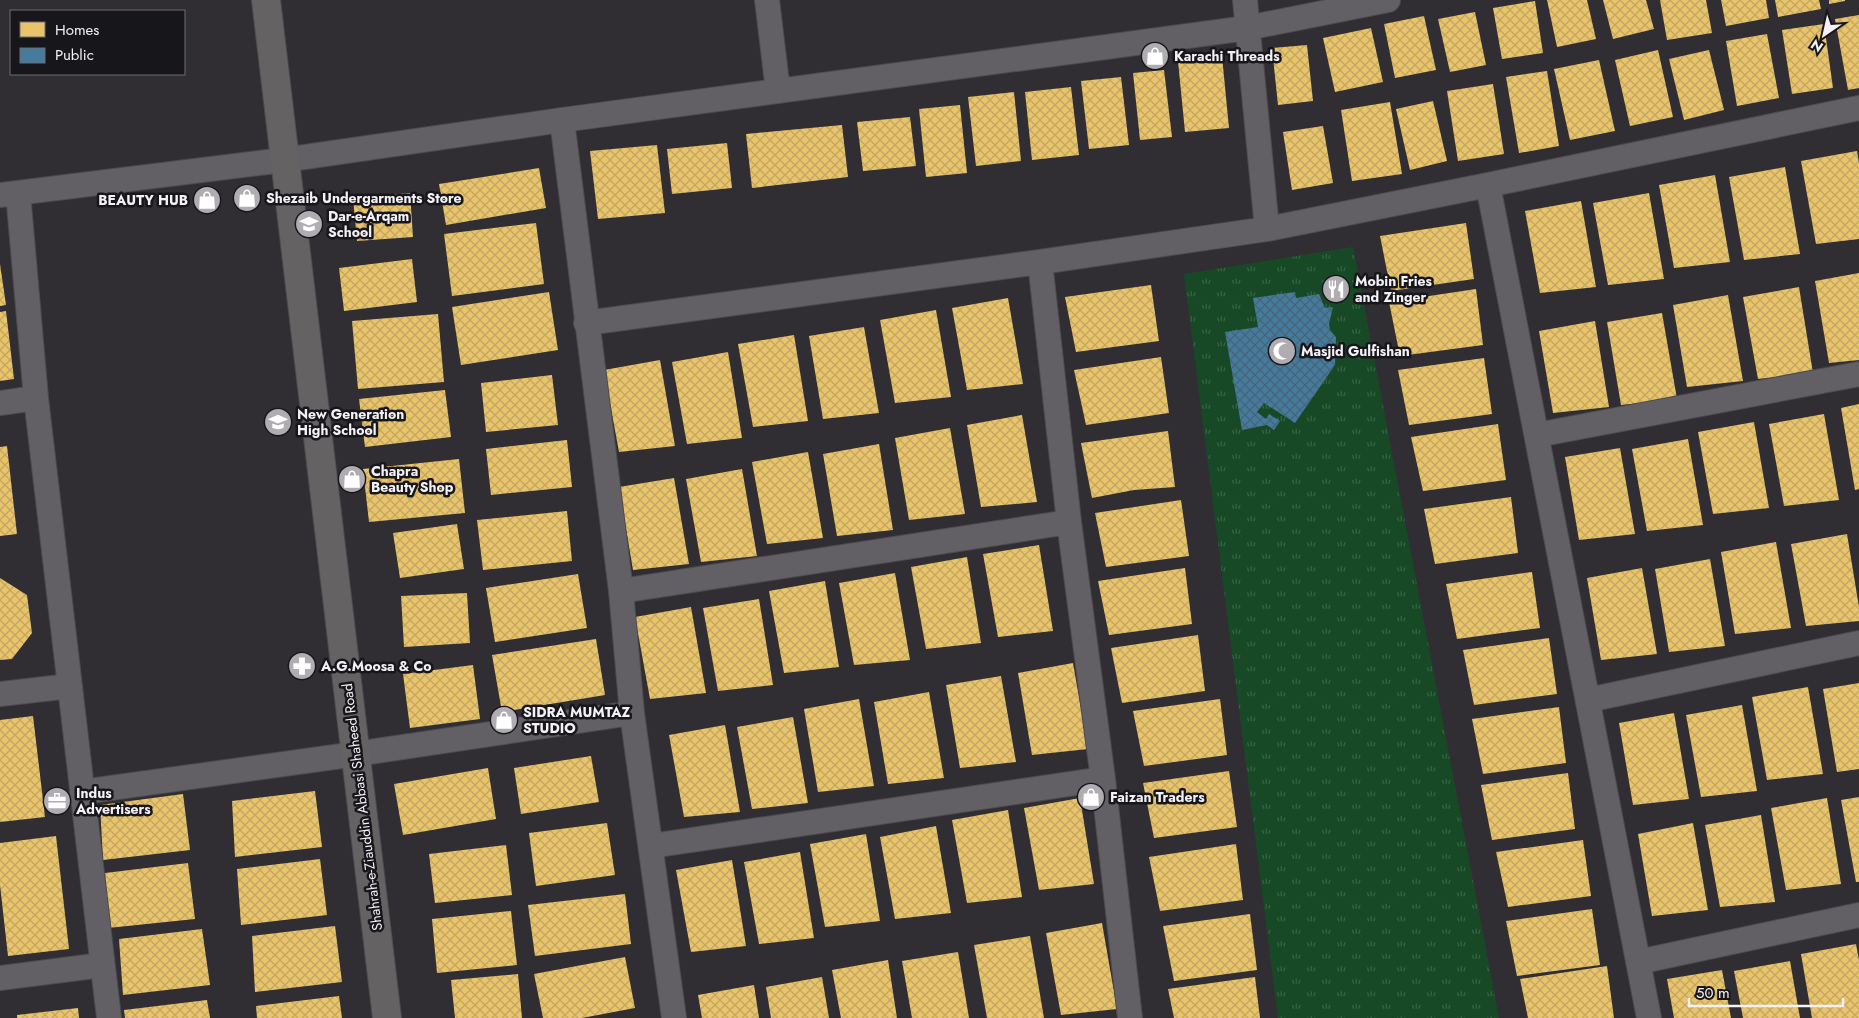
<svg xmlns="http://www.w3.org/2000/svg" width="1859" height="1018" viewBox="0 0 1859 1018" font-family="Jost,sans-serif">
	<defs>
		<pattern id="grass-tufts" width="24" height="20" patternUnits="userSpaceOnUse" patternTransform="scale(1.25)"><rect width="24" height="20" fill="#174926"/><path d="M3 7l-1-3M5 7V3M7 7l1-3M15 17l-1-3M17 17v-4M19 17l1-3" fill="none" stroke="#396446"/></pattern>
		<pattern id="homes-cross-hatch" width="8" height="8" patternUnits="userSpaceOnUse" patternTransform="scale(1.25)"><rect width="8" height="8" fill="#e9c46a"/><path d="M0 0l8 8M0 8l8-8" fill="none" stroke="#c1a562"/></pattern>
		<pattern id="public-cross-hatch" width="8" height="8" patternUnits="userSpaceOnUse" patternTransform="scale(1.25)"><rect width="8" height="8" fill="#457b9d"/><path d="M0 0l8 8M0 8l8-8" fill="none" stroke="#476478"/></pattern>
	</defs>
	<rect width="100%" height="100%" fill="#302e33"/>
	<path fill="url(#grass-tufts)" d="M1353,247L1499,1018H1278L1184,274Z"/>
	<path fill="url(#homes-cross-hatch)" d="M1547,0H1587L1596,39L1557,47Z
		M1603,0H1646L1654,29L1613,39Z
		M1660,0H1706L1712,33L1667,40Z
		M1721,0H1766L1769,18L1726,26Z
		M1775,0H1819L1821,9L1778,17Z
		M1829,0H1845V1L1829,4Z
		M1535,1L1543,53L1502,59L1493,8Z
		M1475,12L1486,65L1450,72L1438,19Z
		M1859,15V88L1848,90L1835,19Z
		M1424,16L1436,70L1395,78L1384,24Z
		M1824,24L1833,88L1792,94L1782,30Z
		M1371,28L1383,82L1335,92L1323,38Z
		M1767,34L1779,98L1737,106L1726,41Z
		M1307,45L1313,101L1278,105L1272,48Z
		M1658,50L1673,117L1630,126L1615,60Z
		M1709,50L1724,110L1684,120L1669,59Z
		M1222,56L1229,128L1185,132L1178,61Z
		M1599,60L1615,131L1570,140L1554,69Z
		M1164,70L1172,137L1140,140L1133,73Z
		M1547,71L1559,146L1519,153L1506,77Z
		M1121,77L1129,145L1089,149L1081,81Z
		M1493,84L1504,154L1458,161L1447,91Z
		M1071,87L1079,155L1032,160L1025,92Z
		M1014,92L1021,161L976,166L968,97Z
		M1433,101L1447,161L1410,170L1396,109Z
		M1390,102L1402,174L1352,181L1341,110Z
		M960,105L967,173L926,177L919,109Z
		M910,117L916,166L863,171L857,122Z
		M842,125L848,177L752,188L746,134Z
		M1323,126L1333,183L1292,190L1283,132Z
		M727,143L732,188L672,194L667,149Z
		M657,145L665,213L598,219L590,151Z
		M1857,151L1859,163V239L1816,244L1801,161Z
		M1785,167L1800,254L1744,260L1729,177Z
		M539,168L546,208L446,225L439,184Z
		M1715,175L1730,262L1674,268L1659,185Z
		M410,193L413,237L357,241L353,198Z
		M1649,193L1664,279L1608,285L1593,203Z
		M1581,201L1596,287L1540,293L1525,211Z
		M536,223L544,284L452,296L444,234Z
		M1466,223L1474,279L1391,291L1380,236Z
		M412,259L417,302L344,311L339,268Z
		M0,264L6,305L0,306Z
		M1859,273V360L1829,363L1815,281Z
		M1151,285L1159,341L1076,352L1065,297Z
		M1799,287L1813,373L1758,379L1743,297Z
		M1476,289L1483,345L1400,356L1389,302Z
		M549,292L558,350L461,365L452,307Z
		M1728,295L1743,381L1687,387L1673,305Z
		M1008,298L1023,384L967,390L952,308Z
		M936,310L951,397L895,403L880,320Z
		M6,311L14,379L0,381V312Z
		M1662,313L1677,399L1621,405L1607,322Z
		M438,314L444,382L358,389L352,321Z
		M1595,321L1609,407L1553,413L1539,331Z
		M864,327L879,413L823,419L809,336Z
		M794,335L808,421L753,427L738,344Z
		M728,352L742,438L687,444L672,362Z
		M1161,357L1169,413L1086,425L1074,370Z
		M1484,358L1492,414L1409,425L1398,370Z
		M660,360L675,446L619,452L604,370Z
		M552,375L558,425L486,432L481,383Z
		M445,390L451,437L365,447L359,399Z
		M1859,404V489L1855,490L1841,408Z
		M1824,414L1839,500L1784,506L1769,424Z
		M1022,415L1037,502L981,507L967,425Z
		M1754,422L1769,508L1713,514L1698,432Z
		M1498,424L1506,480L1423,491L1411,437Z
		M950,428L965,514L909,520L895,438Z
		M1168,431L1175,487L1134,490L1092,498L1081,443Z
		M1688,439L1703,525L1647,531L1632,449Z
		M567,440L572,487L491,495L486,449Z
		M879,444L893,530L837,536L823,454Z
		M7,446L17,534L0,536V447Z
		M1620,448L1635,534L1579,540L1565,457Z
		M808,452L823,538L767,544L752,462Z
		M459,459L465,513L369,522L363,469Z
		M742,469L757,556L701,562L686,479Z
		M674,478L689,564L633,570L619,487Z
		M1511,497L1518,553L1435,564L1424,509Z
		M1181,500L1189,556L1106,567L1095,513Z
		M567,511L572,561L483,570L477,520Z
		M457,524L464,569L400,578L393,533Z
		M1847,534L1859,607V621L1806,626L1791,544Z
		M1776,542L1791,628L1735,634L1721,552Z
		M1039,545L1053,631L998,637L983,554Z
		M967,557L981,643L926,649L911,567Z
		M1710,559L1725,646L1669,652L1655,569Z
		M1185,568L1192,624L1109,635L1098,581Z
		M1642,568L1657,654L1601,660L1587,578Z
		M1532,572L1540,628L1457,639L1446,584Z
		M895,573L910,660L854,665L839,583Z
		M578,574L587,628L495,642L486,588Z
		M0,578L27,595L32,633L12,659L0,660Z
		M825,581L839,667L784,673L769,591Z
		M467,593L470,643L404,647L401,596Z
		M759,599L773,685L718,691L703,608Z
		M691,607L706,693L650,699L635,617Z
		M1198,635L1205,691L1122,703L1111,648Z
		M1549,638L1557,694L1474,705L1463,650Z
		M596,639L605,695L502,712L492,655Z
		M1073,663L1088,749L1032,755L1018,673Z
		M473,665L480,719L410,728L403,674Z
		M1001,676L1016,762L960,768L946,685Z
		M1859,683V769L1837,772L1823,689Z
		M1808,687L1823,774L1767,780L1752,697Z
		M929,692L944,778L888,784L874,702Z
		M859,699L874,786L818,792L804,709Z
		M1220,699L1227,755L1144,766L1133,711Z
		M1742,705L1757,791L1701,797L1686,715Z
		M1559,707L1566,763L1483,774L1472,719Z
		M1674,713L1689,799L1633,805L1619,723Z
		M33,716L45,817L0,822V720Z
		M793,717L808,803L752,809L737,727Z
		M725,725L740,812L684,817L669,735Z
		M591,756L599,802L521,814L514,768Z
		M488,768L496,819L403,835L394,784Z
		M1229,771L1237,827L1154,838L1143,783Z
		M1568,773L1575,829L1492,840L1481,785Z
		M315,791L322,847L235,857L232,801Z
		M183,794L190,850L103,860L100,805Z
		M1859,797V882H1856L1841,800Z
		M1080,798L1094,884L1039,890L1024,808Z
		M1827,798L1841,884L1786,890L1771,808Z
		M1008,810L1022,897L967,903L952,820Z
		M1761,815L1775,902L1720,907L1705,825Z
		M607,823L615,875L536,886L529,833Z
		M1693,823L1708,910L1652,916L1638,834Z
		M936,826L951,913L895,919L880,837Z
		M866,834L880,921L825,927L810,844Z
		M56,836L69,949L8,956L0,885V843Z
		M1583,840L1591,896L1508,907L1496,852Z
		M1236,844L1243,900L1160,911L1149,857Z
		M506,845L512,895L435,903L429,854Z
		M800,852L814,938L759,944L744,862Z
		M320,859L327,915L241,925L237,869Z
		M732,860L746,946L691,952L676,870Z
		M188,863L195,919L108,928L105,873Z
		M625,894L631,944L535,956L528,905Z
		M1592,909L1600,965L1517,976L1506,921Z
		M511,911L517,965L437,973L432,919Z
		M1250,914L1257,970L1174,981L1163,926Z
		M1102,923L1117,1009L1061,1015L1046,933Z
		M335,926L342,982L255,992L252,936Z
		M202,929L210,985L123,995L119,939Z
		M1030,936L1044,1018H987L974,945Z
		M1856,944L1859,960V1018H1812L1801,954Z
		M958,952L969,1018H912L902,961Z
		M625,957L635,1008L582,1018H543L534,974Z
		M888,960L897,1018H841L832,970Z
		M1790,961L1800,1018H1743L1734,971Z
		M1607,966L1614,1018H1528L1520,979Z
		M1722,970L1731,1018H1674L1667,979Z
		M518,974L522,1018H455L451,980Z
		M822,977L829,1018H771L766,987Z
		M1255,977L1260,1018H1174L1168,989Z
		M754,985L759,1018H702L698,995Z
		M339,996L342,1018H257L256,1006Z
		M207,1000L210,1018H125L124,1010Z
		M78,1008L79,1018H17V1015Z"/>
	<path fill="url(#public-cross-hatch)" d="M1295,292L1296,298L1319,294L1325,308L1333,307L1329,324L1330,330L1336,337L1335,365L1295,423L1264,403L1257,412L1266,419L1269,414L1280,421L1274,430L1267,425L1242,430L1225,332L1258,327L1253,298Z"/>
	<g fill="none" stroke-linecap="round" stroke-linejoin="round">
		<g stroke="#4d4b4f" stroke-width="26">
			<path id="street" d="M767,0L778,91
				M1245,0L1267,229
				M562,120L621,591L632,713L674,1018
				M1488,185L1649,1018
				M18,193L36,398L109,1018
				M0,195L284,160L562,120L1247,28L1388,0
				M1040,262L1069,522L1103,779L1130,1018
				M586,323L1040,262L1267,229L1488,185L1859,108
				M0,403L36,398
				M1537,435L1859,374
				M621,591L1069,522
				M0,694L70,686
				M1588,700L1859,643
				M82,792L356,754L632,713
				M651,846L1103,779
				M1638,962L1859,915
				M0,978L102,965"/>
		</g>
		<g stroke="#4d4b4f" stroke-width="30">
			<path id="secondary" d="M266,0L387,1018"/>
		</g>
		<use href="#street" stroke="#626064" stroke-width="24"/>
		<use href="#secondary" stroke="#656263" stroke-width="28"/>
	</g>
	<defs>
		<g id="shop-disc" transform="scale(1.4375)"><circle r="9.5" fill="#afacb2" stroke="#17161a"/><path d="M-5-2.5h2.3a2.7 3.5 0 0 1 5.4 0H5L5.5 6h-11ZM-1.5-2.5h3a1.5 2.3 0 0 0-3 0Z" fill="#fff"/></g>
		<g id="school-disc" transform="scale(1.4375)"><circle r="9.5" fill="#afacb2" stroke="#17161a"/><path d="M0-5L7-2L0 1L-7-2ZM-4 1L0 2.5L4 1V4Q0 6-4 4Z" fill="#fff"/></g>
		<g id="restaurant-disc" transform="scale(1.4375)"><circle r="9.5" fill="#afacb2" stroke="#17161a"/><path d="M-5-6h1v4h1v-4h1v4h1v-4h1v5L-1.5 .5V6h-2V.5L-5-1ZM5-6V6H3V1.5H1.5Q1.5-4 5-6Z" fill="#fff"/></g>
		<g id="mosque-disc" transform="scale(1.4375)"><circle r="9.5" fill="#afacb2" stroke="#17161a"/><path d="M3.5-4.9A6 6 0 1 0 3.5 4.9A5 5 0 1 1 3.5-4.9Z" fill="#fff"/></g>
		<g id="pharmacy-disc" transform="scale(1.4375)"><circle r="9.5" fill="#afacb2" stroke="#17161a"/><path d="M-2-6h4v4h4v4h-4v4h-4v-4h-4v-4h4Z" fill="#fff"/></g>
		<g id="office-disc" transform="scale(1.4375)"><circle r="9.5" fill="#afacb2" stroke="#17161a"/><path d="M-6-3h4V-5.5h4V-3h4V5H-6ZM-1-4.5V-3h2v-1.5ZM-6 0V1H6V0Z" fill="#fff"/></g>
	</defs>
	<g fill-rule="evenodd">
		<use href="#shop-disc" x="1155" y="56"/>
		<use href="#shop-disc" x="247" y="198"/>
		<use href="#shop-disc" x="207" y="200"/>
		<use href="#school-disc" x="309" y="224"/>
		<use href="#restaurant-disc" x="1336" y="289"/>
		<use href="#mosque-disc" x="1282" y="351"/>
		<use href="#school-disc" x="278" y="422"/>
		<use href="#shop-disc" x="352" y="479"/>
		<use href="#pharmacy-disc" x="302" y="666"/>
		<use href="#shop-disc" x="504" y="720"/>
		<use href="#shop-disc" x="1091" y="797"/>
		<use href="#office-disc" x="57" y="801"/>
	</g>
	<g text-anchor="middle" stroke-width="5" stroke-linejoin="round" paint-order="stroke">
		<g font-size="14" font-weight="bold" fill="#f3f0f6" stroke="#17161a" text-anchor="start">
			<text x="1174" y="61">Karachi Threads</text>
			<text x="266" y="203">Shezaib Undergarments Store</text>
			<text x="188" y="205" text-anchor="end">BEAUTY HUB</text>
			<text x="328" y="221">Dar-e-Arqam<tspan x="328" dy="16">School</tspan></text>
			<text x="1355" y="286">Mobin Fries<tspan x="1355" dy="16">and Zinger</tspan></text>
			<text x="1301" y="356">Masjid Gulfishan</text>
			<text x="297" y="419">New Generation<tspan x="297" dy="16">High School</tspan></text>
			<text x="371" y="476">Chapra<tspan x="371" dy="16">Beauty Shop</tspan></text>
			<text x="321" y="671">A.G.Moosa &amp; Co</text>
			<text x="523" y="717">SIDRA MUMTAZ<tspan x="523" dy="16">STUDIO</tspan></text>
			<text x="76" y="798">Indus<tspan x="76" dy="16">Advertisers</tspan></text>
			<text x="1110" y="802">Faizan Traders</text>
		</g>
		<g font-size="14" fill="#f3f0f6" stroke="#17161a">
			<text transform="translate(362 807) rotate(-97)" y="5">Shahrah-e-Ziauddin Abbasi Shaheed Road</text>
		</g>
	</g>
	<rect x="10" y="10" width="175" height="65" fill="#17161a" stroke="#6f6d72"/>
	<rect x="20" y="22" width="25" height="15" fill="#e9c46a" stroke="#6f6d72"/>
	<text x="55" y="35" font-size="15" fill="#f3f0f6">Homes</text>
	<rect x="20" y="48" width="25" height="15" fill="#457b9d" stroke="#6f6d72"/>
	<text x="55" y="60" font-size="15" fill="#f3f0f6">Public</text>
	<g transform="translate(1824 35) rotate(214)" stroke="#17161a" stroke-width="4" paint-order="stroke">
	<path d="M0-4L9 19L0 12L-9 19Z" fill="#f3f0f6"/>
	<text y="-8" font-size="14" font-weight="bold" text-anchor="middle" fill="#f3f0f6">N</text>
	</g>
	<path d="M1689 998v8h154v-8" fill="none" stroke="#f3f0f6" stroke-width="2.5"/>
	<text x="1696" y="998" font-size="15" fill="#f3f0f6" stroke="#17161a" stroke-width="4" paint-order="stroke">50 m</text>
</svg>
